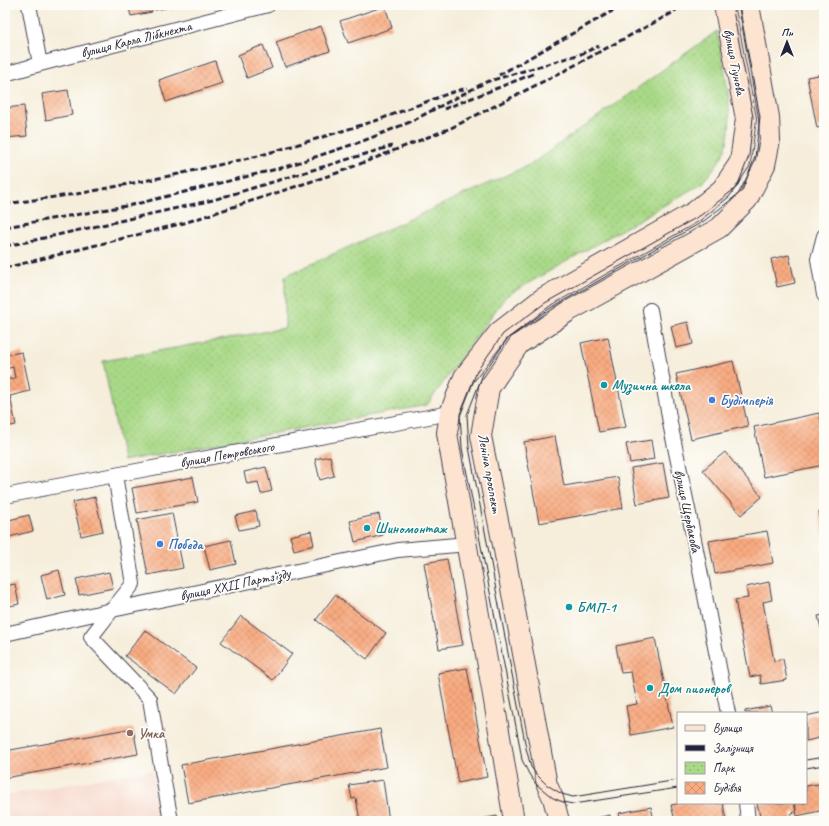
<svg xmlns="http://www.w3.org/2000/svg" width="829" height="826" viewBox="0 0 829 826" font-family="Caveat,sans-serif">
	<defs>
		<pattern id="park-dots" width="8" height="8" patternUnits="userSpaceOnUse"><rect width="8" height="8" fill="#a9d987"/><path d="M2 2h.1M6 6h.1" fill="none" stroke="#91ba75" stroke-width="1.8" stroke-linecap="round"/></pattern>
		<pattern id="building-cross-hatch" width="8" height="8" patternUnits="userSpaceOnUse"><rect width="8" height="8" fill="#f9ab80"/><path d="M0 0l8 8M0 8l8-8" fill="none" stroke="#d59370"/></pattern>
	</defs>
	<rect width="100%" height="100%" fill="#fdfcf7"/>
	<filter id="ink" filterUnits="userSpaceOnUse"><feTurbulence type="fractalNoise" baseFrequency=".025" numOctaves="2"/><feDisplacementMap in="SourceGraphic" scale="8" xChannelSelector="R" yChannelSelector="G"/><feConvolveMatrix kernelMatrix="1 2 1 2 8 2 1 2 1" color-interpolation-filters="sRGB"/></filter>
	<filter id="wash" filterUnits="userSpaceOnUse"><feTurbulence type="fractalNoise" baseFrequency=".012" numOctaves="4" result="noise"/><feDisplacementMap in="SourceGraphic" scale="16" xChannelSelector="R" yChannelSelector="G"/><feGaussianBlur stdDeviation="0.9" result="paint"/><feColorMatrix in="noise" values="0 0 0 0 0 0 0 0 0 0 0 0 0 0 0 0 0 1.4 0 .05"/><feComposite in="paint" operator="in"/></filter>
	<g filter="url(#wash)">
		<rect width="100%" height="100%" fill="#f6eedb"/>
		<path fill="#f6d2c5" d="M152,770L161,821H5V795Z"/>
		<path fill="url(#park-dots)" stroke="#667e61" d="M717,31C723,65 735,109 727,143C724,159 711,171 701,184L506,296L427,405L123,461L103,361L285,328V276L533,163Z"/>
		<g id="blocks">
			<path fill="url(#building-cross-hatch)" d="M128,5H150L152,12L131,16Z
				M154,5H175V6L155,10Z
				M385,6L392,28L348,43L340,21Z
				M321,26L330,51L285,67L276,42Z
				M263,45L272,68L247,78L238,55Z
				M215,61L222,83L166,102L159,80Z
				M824,74V126L817,128L807,77Z
				M68,90L72,115L46,120L42,94Z
				M24,106L27,136L5,138V108Z
				M789,255L795,283L777,287L771,259Z
				M688,322L693,344L676,348L671,326Z
				M608,337L626,427L599,432L581,343Z
				M22,352L30,391L10,396L16,425L5,427V380L15,378L13,367L5,369V355Z
				M733,361L748,426L691,439L676,374Z
				M819,413L824,435V465L764,477L754,427Z
				M555,436L564,486L618,477L623,508L539,523L524,442Z
				M651,440L654,459L630,463L626,444Z
				M725,452L762,497L741,515L703,470Z
				M330,456L334,476L320,480L315,459Z
				M663,463L669,498L637,504L631,468Z
				M266,467L272,491L261,494L258,482L247,484L244,472Z
				M193,477L198,502L137,513L132,488Z
				M95,497L103,531L81,536L73,502Z
				M256,511L259,526L239,530L235,516Z
				M824,511V535H823L819,512Z
				M172,513L183,568L148,575L137,520Z
				M379,514L383,535L355,542L350,521Z
				M29,515L33,531L5,538V521Z
				M311,531L314,545L294,550L290,536Z
				M767,531L773,563L715,574L709,541Z
				M231,540L236,564L210,570L204,546Z
				M447,559L463,645L439,649L424,563Z
				M59,570L65,595L47,600L41,575Z
				M109,572L113,588L79,595L76,579Z
				M769,582L772,600L763,602L774,661L783,659L787,680L761,684L760,675L750,677L735,600L748,598L746,587Z
				M15,584L19,604L5,607V586Z
				M335,595L386,633L367,659L316,620Z
				M824,615V635L823,636L818,616Z
				M241,616L292,654L273,680L221,642Z
				M145,630L196,668L176,694L125,656Z
				M655,638L673,727L631,735L626,706L637,704L631,672L621,673L616,646Z
				M467,668L487,777L458,783L438,673Z
				M770,706L772,713H745V711Z
				M824,712V737L806,741V716Z
				M133,728L138,754L5,778V751Z
				M380,729L387,767L188,803L181,765Z
				M383,780L389,821H360L356,798L352,799L349,785Z
				M824,783V810L797,816L795,803H806V786Z
				M683,803H723L726,821H675L671,805Z
				M757,803H794L796,811L791,814L792,821H761Z
				M651,807L654,821H621L619,813Z
				M610,815L611,821H597L596,818Z
				M497,816L498,821H475V820Z"/>
		</g>
	</g>
	<g filter="url(#ink)">
		<use href="#blocks" fill-opacity="0" stroke="#424153" stroke-width="1"/>
		<g fill="none" stroke-linecap="round" stroke-linejoin="round">
			<g stroke="#424153" stroke-width="16">
				<path id="street" d="M29,5L40,64
					M5,74L40,64L268,5
					M824,236L818,259L824,295
					M650,310L671,428L689,514L728,713
					M115,475L133,584L112,610L91,637L150,699L159,754L171,821
					M5,496L115,475L450,413
					M5,634L112,610L398,550L468,544
					M746,803L748,821"/>
			</g>
			<g stroke="#424153" stroke-width="22">
				<path id="secondary" d="M514,821L492,689L447,433L450,413L464,377L499,332L543,298L694,212L722,189L740,162L746,119L724,5
					M559,821L553,798L547,785L504,550L481,436L489,388L519,344L569,311L719,228L747,200L765,165L770,140L769,117L749,5"/>
			</g>
			<use href="#street" stroke="#fff" stroke-width="14"/>
			<use href="#secondary" stroke="#fde4d1" stroke-width="20"/>
			<path stroke="#22223b" stroke-width="1" d="M806,760L824,757
				M806,768L824,765
				M678,780L573,797L562,794L547,785L537,775L531,767L526,748L469,447L467,415L483,374L508,338L549,309L704,221L742,191L755,157L760,117L739,5
				M678,788L573,804L563,802L553,798L536,784L529,774L522,760L519,742L462,448L460,414L477,371L503,334L545,303L701,215L737,187L749,156L753,117L732,5"/>
			<path stroke="#22223b" stroke-width="3" stroke-dasharray="6 3" stroke-linecap="butt" d="M666,15L672,13L682,5
				M499,75L623,5
				M444,109L533,74
				M5,204L83,193L174,175L258,156L316,139L378,120L450,93L467,88
				M5,227L132,205L285,167L363,141L410,122L486,82L581,54L599,46
				M5,246L26,242L213,200L392,146
				M5,268L184,223L337,173L451,128L564,71L672,13"/>
		</g>
	</g>
	<g fill="#0f9aa8" stroke="#fdfcf7" stroke-width="1.5">
		<circle cx="604" cy="385" r="4"/>
		<circle cx="367" cy="528" r="4"/>
		<circle cx="569" cy="607" r="4"/>
		<circle cx="650" cy="688" r="4"/>
	</g>
	<g fill="#3f7fe0" stroke="#fdfcf7" stroke-width="1.5">
		<circle cx="712" cy="400" r="4"/>
		<circle cx="160" cy="544" r="4"/>
	</g>
	<circle fill="#8d6e63" stroke="#fdfcf7" stroke-width="1.5" cx="130" cy="733" r="4"/>
	<g text-anchor="middle" stroke-width="3.5" stroke-linejoin="round" paint-order="stroke">
		<g font-size="14" fill="#22223b" stroke="#fdfcf7">
			<text transform="translate(136 39) rotate(-14)" y="5">вулиця Карла Лібкнехта</text>
			<text transform="translate(735 62) rotate(79)" y="5">вулиця Тіунова</text>
			<text transform="translate(227 454) rotate(-10)" y="5">вулиця Петровського</text>
			<text transform="translate(490 473) rotate(80)" y="5">Леніна проспект</text>
			<text transform="translate(688 511) rotate(78)" y="5">вулиця Щербакова</text>
			<text transform="translate(235 584) rotate(-12)" y="5">вулиця XXII Партз'їзду</text>
		</g>
		<g font-size="14" font-weight="bold" fill="#0d838f" stroke="#fdfcf7" text-anchor="start">
			<text x="612" y="390">Музична школа</text>
			<text x="375" y="533">Шиномонтаж</text>
			<text x="577" y="612">БМП-1</text>
			<text x="658" y="693">Дом пионеров</text>
		</g>
		<g font-size="14" font-weight="bold" fill="#366cbe" stroke="#fdfcf7" text-anchor="start">
			<text x="720" y="405">Будімперія</text>
			<text x="168" y="549">Победа</text>
		</g>
		<g font-size="14" font-weight="bold" fill="#785e54" stroke="#fdfcf7" text-anchor="start">
			<text x="138" y="738">Умка</text>
		</g>
	</g>
	<rect width="829" height="826" fill="none" stroke="#fdfcf7" stroke-width="20"/>
	<rect x="677" y="712" width="130" height="92" fill="#fdfcf7" stroke="#a5a5ac"/>
	<rect x="685" y="725" width="20" height="6" fill="#fde4d1" stroke="#a5a5ac"/>
	<text x="713" y="732" font-size="12" fill="#22223b">Вулиця</text>
	<rect x="685" y="745" width="20" height="6" fill="#22223b" stroke="#a5a5ac"/>
	<text x="713" y="752" font-size="12" fill="#22223b">Залізниця</text>
	<rect x="685" y="762" width="20" height="12" fill="url(#park-dots)" stroke="#a5a5ac"/>
	<text x="713" y="772" font-size="12" fill="#22223b">Парк</text>
	<rect x="685" y="782" width="20" height="12" fill="url(#building-cross-hatch)" stroke="#a5a5ac"/>
	<text x="713" y="792" font-size="12" fill="#22223b">Будівля</text>
	<g transform="translate(787 42)" stroke="#fdfcf7" stroke-width="3" paint-order="stroke">
	<path d="M0-3L7 15L0 10L-7 15Z" fill="#22223b"/>
	<text y="-6" font-size="11" font-weight="bold" text-anchor="middle" fill="#22223b">Пн</text>
	</g>
</svg>
